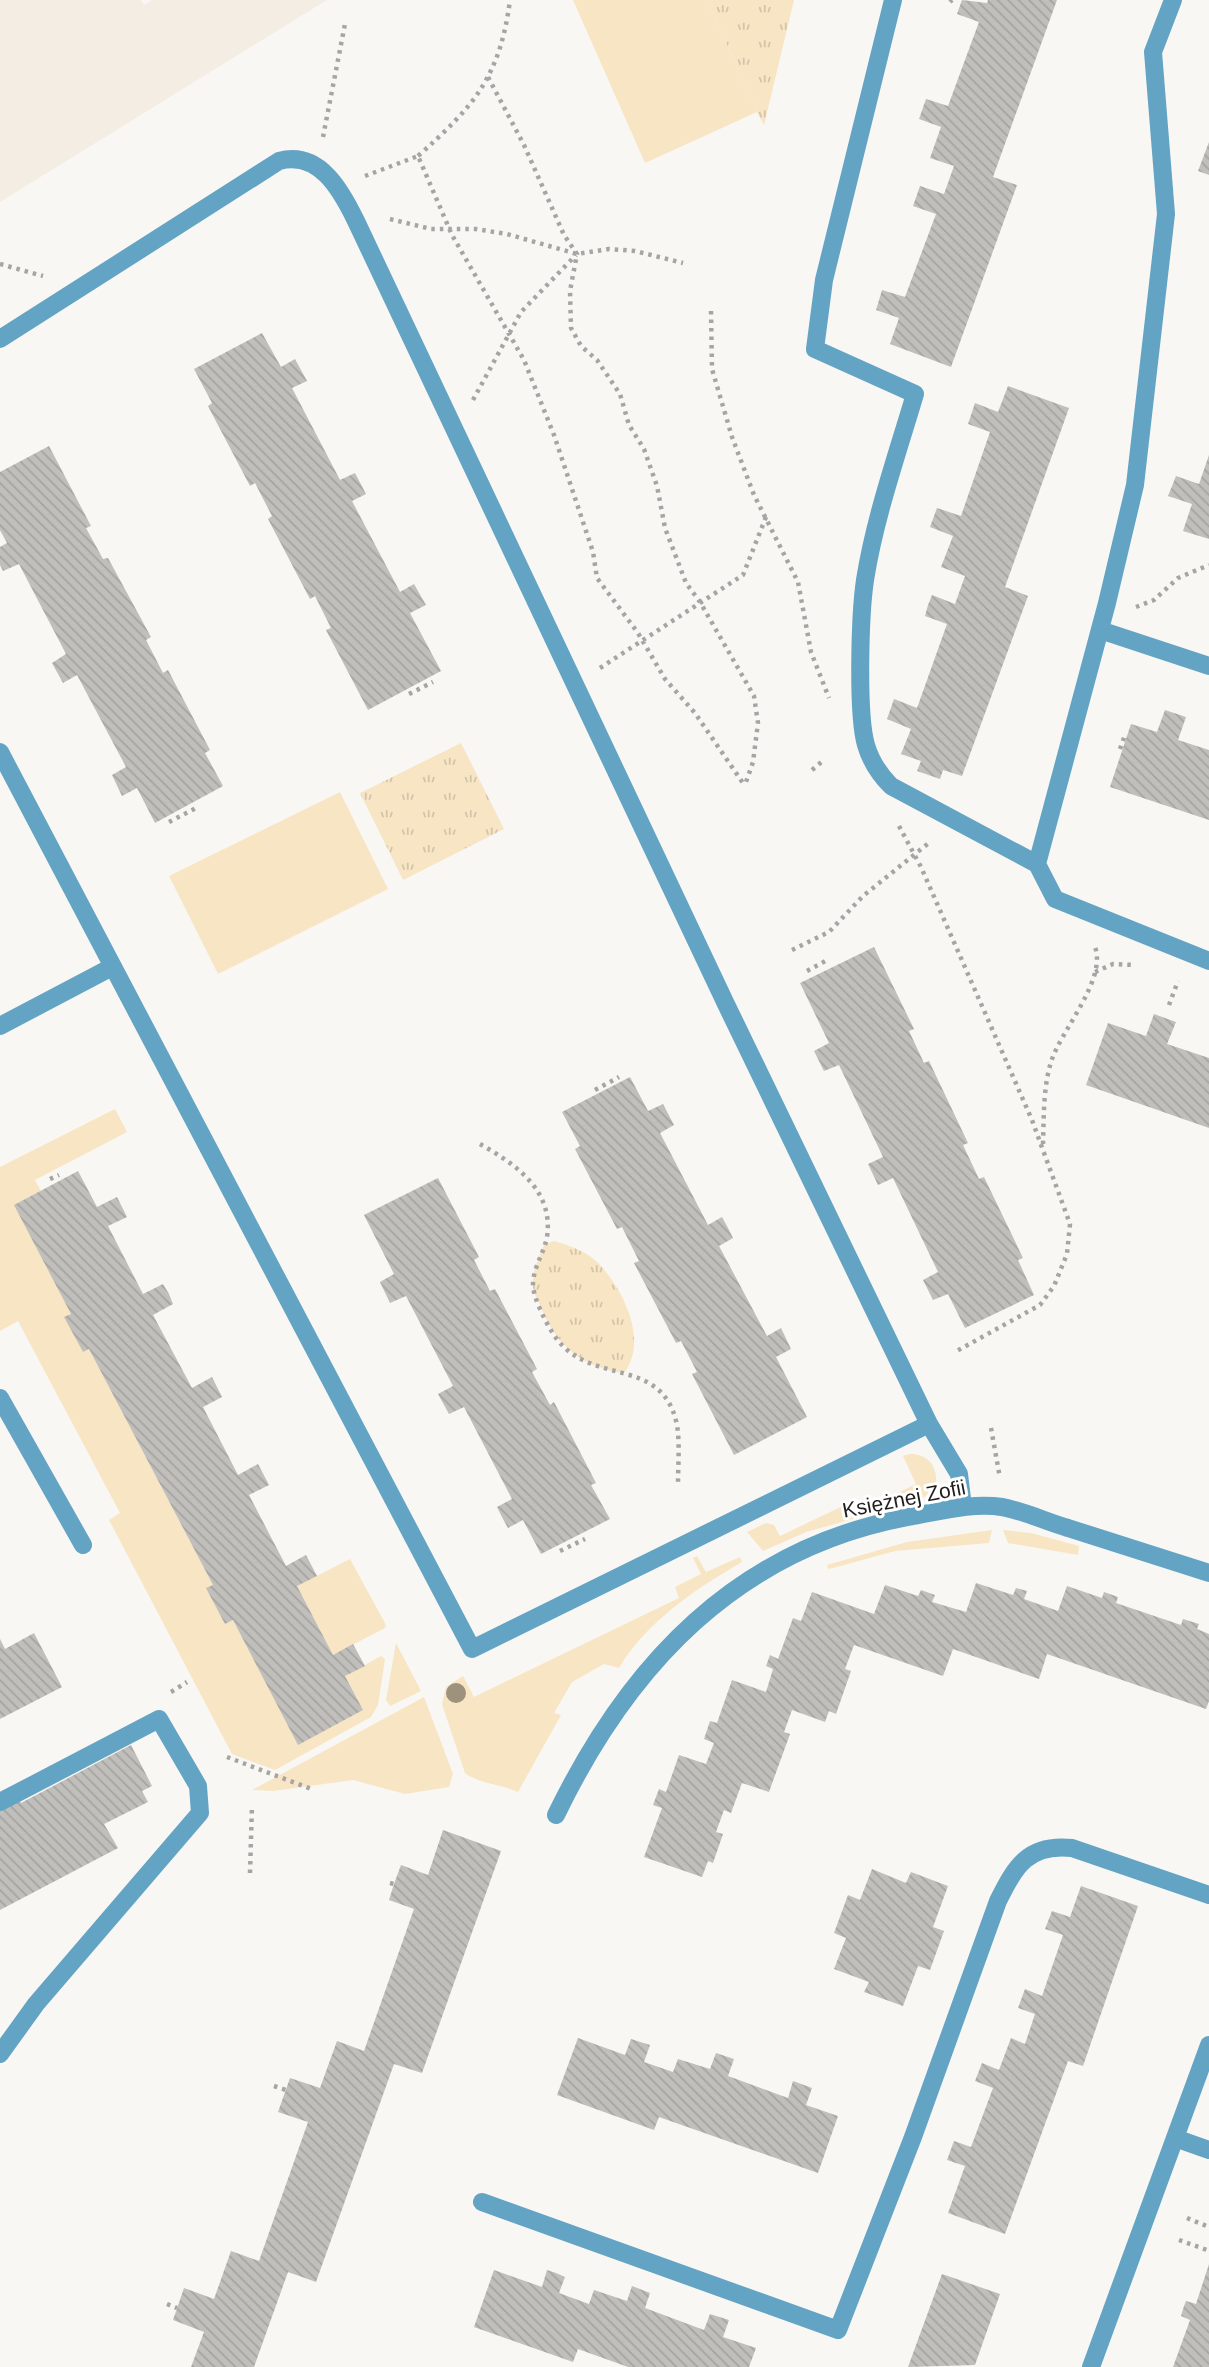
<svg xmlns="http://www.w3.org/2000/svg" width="1209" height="2367" viewBox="0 0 1209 2367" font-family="Helvetica,sans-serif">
	<defs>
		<pattern id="park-tufts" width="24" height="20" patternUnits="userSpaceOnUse" patternTransform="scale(1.75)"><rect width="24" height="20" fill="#f7e5c4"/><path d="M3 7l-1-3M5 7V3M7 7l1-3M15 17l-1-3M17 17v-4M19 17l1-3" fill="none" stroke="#d3c4a8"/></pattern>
		<pattern id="building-back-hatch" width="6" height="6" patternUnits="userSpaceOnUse" patternTransform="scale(1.75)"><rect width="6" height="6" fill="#c0bfbb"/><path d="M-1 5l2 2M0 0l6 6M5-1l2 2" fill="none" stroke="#a5a4a0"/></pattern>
	</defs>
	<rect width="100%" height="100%" fill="#f9f7f4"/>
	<path fill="#f3ede3" d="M0,0H141L144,5L152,0H327L0,202Z"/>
	<path fill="#f7e5c4" d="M573,0H707L757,112L645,163Z
		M340,792L388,889L218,974L169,876Z
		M115,1109L127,1132L35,1180L41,1191L15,1205L71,1314L65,1318L83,1352L89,1349L213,1585L225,1624L233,1620L298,1744L363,1710L345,1676L381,1656L385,1659L378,1705L371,1717L275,1770L232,1754L109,1520L120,1513L18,1321L0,1331V1167Z
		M910,1454C929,1454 938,1467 936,1486L921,1500L806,1532L763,1551L747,1532L766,1523L774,1525L780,1536L847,1504L853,1515L916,1484L903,1456Z
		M992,1530L989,1543L895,1551L833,1568L828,1569L827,1565L907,1542Z
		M1003,1530L1031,1533L1079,1546L1078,1555L1008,1543Z
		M697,1556L706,1572L740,1557L742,1562C697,1588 646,1622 619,1668L604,1664L572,1682L554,1713L561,1715L518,1792C501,1784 479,1784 465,1773L442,1704L446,1687L463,1676L474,1697L679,1598L675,1587L701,1574L693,1558Z
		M350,1559L386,1625L385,1628L333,1655L297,1586Z
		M396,1643L421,1691L390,1706L386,1700Z
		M424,1697L453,1774L449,1787L405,1794L353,1780L273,1791L252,1790Z"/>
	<path fill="url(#park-tufts)" d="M707,0H794L764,125L757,112Z
		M461,743L504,829L403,880L360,793Z
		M554,1241C571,1246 589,1252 601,1266C625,1293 648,1342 624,1373C585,1368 558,1348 543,1312C540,1304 534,1295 533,1287C531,1274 539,1257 544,1245Z"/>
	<path fill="url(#building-back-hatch)" d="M962,0L987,3L988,0H1057L993,177L1017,185L951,367L890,344L899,318L876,310L882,290L905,297L936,214L913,206L920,186L944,194L954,166L930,158L941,127L919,119L926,99L948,106L979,22L957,14Z
		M1209,142V175L1198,171Z
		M262,333L281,367L295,359L307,381L292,388L340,480L355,473L366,494L352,501L400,592L414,584L426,605L410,613L441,671L368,710L326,630L331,628L315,596L310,599L268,519L272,516L255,483L250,486L208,406L212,403L194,369Z
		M1008,386L1069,408L1005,587L1028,596L962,776L943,770L940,779L917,771L921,761L901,754L911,729L887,719L894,699L917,708L947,624L925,616L928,605L932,595L955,604L965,576L941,567L953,536L930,527L937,508L961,516L990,432L968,424L975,403L998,412Z
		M49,446L91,526L86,528L103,559L108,558L151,637L146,640L163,673L168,670L210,750L205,753L223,786L155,823L137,788L122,796L112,775L126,767L77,675L63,683L52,663L66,654L19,564L3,571L0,565V547L7,543L0,530V472Z
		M1209,455V539L1183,531L1192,504L1168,496L1176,476L1199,484Z
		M1165,710L1186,717L1178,740L1209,750V820L1110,787L1131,724L1157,732Z
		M874,947L914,1029L909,1031L924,1063L929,1061L968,1143L963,1145L979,1179L984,1177L1023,1258L1018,1260L1034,1295L965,1328L948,1294L933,1300L923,1280L938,1272L893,1178L878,1185L868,1164L883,1157L839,1065L824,1071L814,1051L829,1043L800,983Z
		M1154,1014L1176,1022L1167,1044L1209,1058V1128L1086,1085L1108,1023L1146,1036Z
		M630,1077L648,1111L663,1104L674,1125L660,1133L708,1225L722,1217L728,1228L733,1238L719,1246L767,1336L781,1328L791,1349L776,1357L807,1417L734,1455L692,1374L697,1372L681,1341L676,1343L634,1263L639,1261L622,1227L617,1229L575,1149L580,1146L562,1112Z
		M78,1171L97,1207L117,1197L127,1217L108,1226L143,1294L163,1284L169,1294L173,1304L153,1315L192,1388L212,1377L222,1397L203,1407L238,1475L258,1464L269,1485L249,1495L286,1566L306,1555L317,1576L297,1586L333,1655L353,1644L365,1666L345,1676L363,1710L298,1745L233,1620L225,1624L206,1588L213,1585L89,1349L83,1352L64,1317L71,1314L14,1205Z
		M438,1178L479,1257L474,1260L490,1291L495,1289L537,1369L532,1372L550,1405L554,1402L596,1483L591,1485L610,1519L541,1554L523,1520L508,1528L503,1519L497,1507L512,1499L464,1407L449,1414L438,1394L453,1386L406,1296L390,1303L380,1282L394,1274L364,1215Z
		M976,1583L1013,1595L1016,1588L1027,1591L1024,1599L1058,1611L1067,1586L1102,1598L1104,1592L1118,1597L1116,1603L1181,1625L1183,1619L1199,1624L1197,1629L1209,1634V1701L1206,1709L1047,1654L1039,1679L953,1649L943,1676L854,1645L845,1669L851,1671L836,1714L829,1711L825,1722L792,1710L784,1732L790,1734L769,1792L742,1783L731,1813L724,1810L716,1832L723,1834L713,1863L708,1861L702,1877L644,1857L662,1808L653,1805L659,1789L666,1792L679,1755L706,1764L714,1743L704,1739L710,1721L717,1723L732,1680L766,1692L773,1669L766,1666L770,1655L778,1659L793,1618L801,1621L812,1592L874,1614L885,1585L918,1596L921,1590L935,1595L932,1602L966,1612Z
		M34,1633L62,1687L0,1719V1639L5,1649Z
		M131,1745L152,1786L142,1791L148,1802L104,1824L118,1848L0,1910V1806L18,1797L21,1803Z
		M443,1830L501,1851L422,2073L394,2064L316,2282L288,2272L254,2367H191L204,2332L173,2320L184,2288L214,2299L231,2251L259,2261L308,2122L278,2112L290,2078L320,2088L337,2041L364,2051L414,1909L389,1900L394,1884L401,1865L428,1875Z
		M872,1869L906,1883L911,1872L948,1886L933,1927L944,1931L930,1970L918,1966L903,2006L864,1992L869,1982L834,1969L846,1938L834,1933L848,1895L860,1900Z
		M1081,1886L1138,1906L1083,2066L1068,2061L1005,2234L948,2213L965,2166L947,2160L954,2141L971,2147L993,2088L975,2081L982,2063L999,2070L1011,2038L1025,2044L1035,2014L1018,2008L1025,1989L1042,1996L1063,1935L1045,1929L1052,1911L1070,1917Z
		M578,2038L625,2055L631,2039L650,2045L644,2062L673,2072L678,2059L710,2069L716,2053L734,2059L728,2076L788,2098L793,2081L812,2088L806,2105L838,2116L818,2173L659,2117L654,2130L557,2095Z
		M1209,2264V2367H1173L1190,2320L1181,2316L1183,2309L1186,2301L1196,2304Z
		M494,2270L542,2287L547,2270L556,2273L565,2277L559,2293L589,2304L594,2290L627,2301L632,2286L650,2293L645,2308L704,2330L710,2314L729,2320L723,2337L756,2348L749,2367H628L578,2349L573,2362L474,2327Z
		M942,2274L1000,2294L975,2365L908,2367Z"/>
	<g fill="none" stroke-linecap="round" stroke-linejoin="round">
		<path stroke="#a7a5a3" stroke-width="4.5" stroke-dasharray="3.5 5" stroke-linecap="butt" d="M950,2L952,0
			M488,77L524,145L564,235L577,254L570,291L571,328L581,346L597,360L620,394L629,425L644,449L657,486L665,528L686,583L700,602L754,696L758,723L753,762L745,785
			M323,137L345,24
			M418,156C474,106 500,77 510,0
			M365,176L418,156L452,235L524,360L554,435L593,552L597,578L638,633L665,679L695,713L745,786
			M390,219L431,229H476L507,234L577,254L609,249L635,251L683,263
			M0,264L43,276
			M711,311L712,369L732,437L754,495L798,582L811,652L829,698
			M473,400L521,312L576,255
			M1136,607L1154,600L1178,578L1209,565
			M600,668L743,575L766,517
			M409,694L433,682
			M1120,749L1125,735
			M812,770L825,759
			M169,822L196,808
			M899,826L921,867L1032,1120L1070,1224L1067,1254L1054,1286L1040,1305L955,1352
			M792,950L829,932L863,896L930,842
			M807,971L829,959
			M1095,972L1113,964L1134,965
			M1169,1005L1178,981
			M595,1090L619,1077
			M480,1144C515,1164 554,1190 547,1237C544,1253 534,1266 533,1283C532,1295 545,1321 552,1332C587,1390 662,1352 677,1425C680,1444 678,1465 678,1484
			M1043,1144C1044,1117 1043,1088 1051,1062C1061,1030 1107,980 1095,947
			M50,1179L59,1175
			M991,1428L1000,1478
			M560,1551L585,1539
			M171,1692L187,1682
			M227,1757L314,1790
			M250,1873L252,1805
			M390,1883L394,1884
			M274,2086L286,2090
			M1187,2218L1209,2227
			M1179,2240L1207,2250
			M167,2304L177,2308"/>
		<path stroke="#63a4c4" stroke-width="18" d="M893,0L824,280L815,349L915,394C897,455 875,517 865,580C860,614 857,714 866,745C871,762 879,774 891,786L1037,864L1055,899L1209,961
			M0,339L279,161C319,150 341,190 356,221L725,1002L929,1424L959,1474L963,1507
			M1100,630L1209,666
			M0,752L472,1649L929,1424
			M1037,864L1107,603L1135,485L1166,214L1153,52L1173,0
			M0,1026L112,967
			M0,1398L83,1545
			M0,1802L159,1719L198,1786L200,1813L36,2004L0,2054
			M556,1815C629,1664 737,1549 908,1517C938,1512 972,1502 1002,1507C1024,1511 1047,1522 1068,1528C1115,1543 1162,1558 1209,1573
			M1175,2138L1209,2150
			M482,2202L838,2330L913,2137L998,1901C1015,1867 1028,1843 1072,1848L1209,1895
			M1091,2367L1209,2045"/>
	</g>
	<circle fill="#9e927c" cx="456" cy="1693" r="10"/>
	<g text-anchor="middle" stroke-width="6" stroke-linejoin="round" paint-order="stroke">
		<g font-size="21" fill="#1f1e1d" stroke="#fff">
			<text transform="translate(904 1499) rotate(-11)" y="7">Księżnej Zofii</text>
		</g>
	</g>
</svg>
